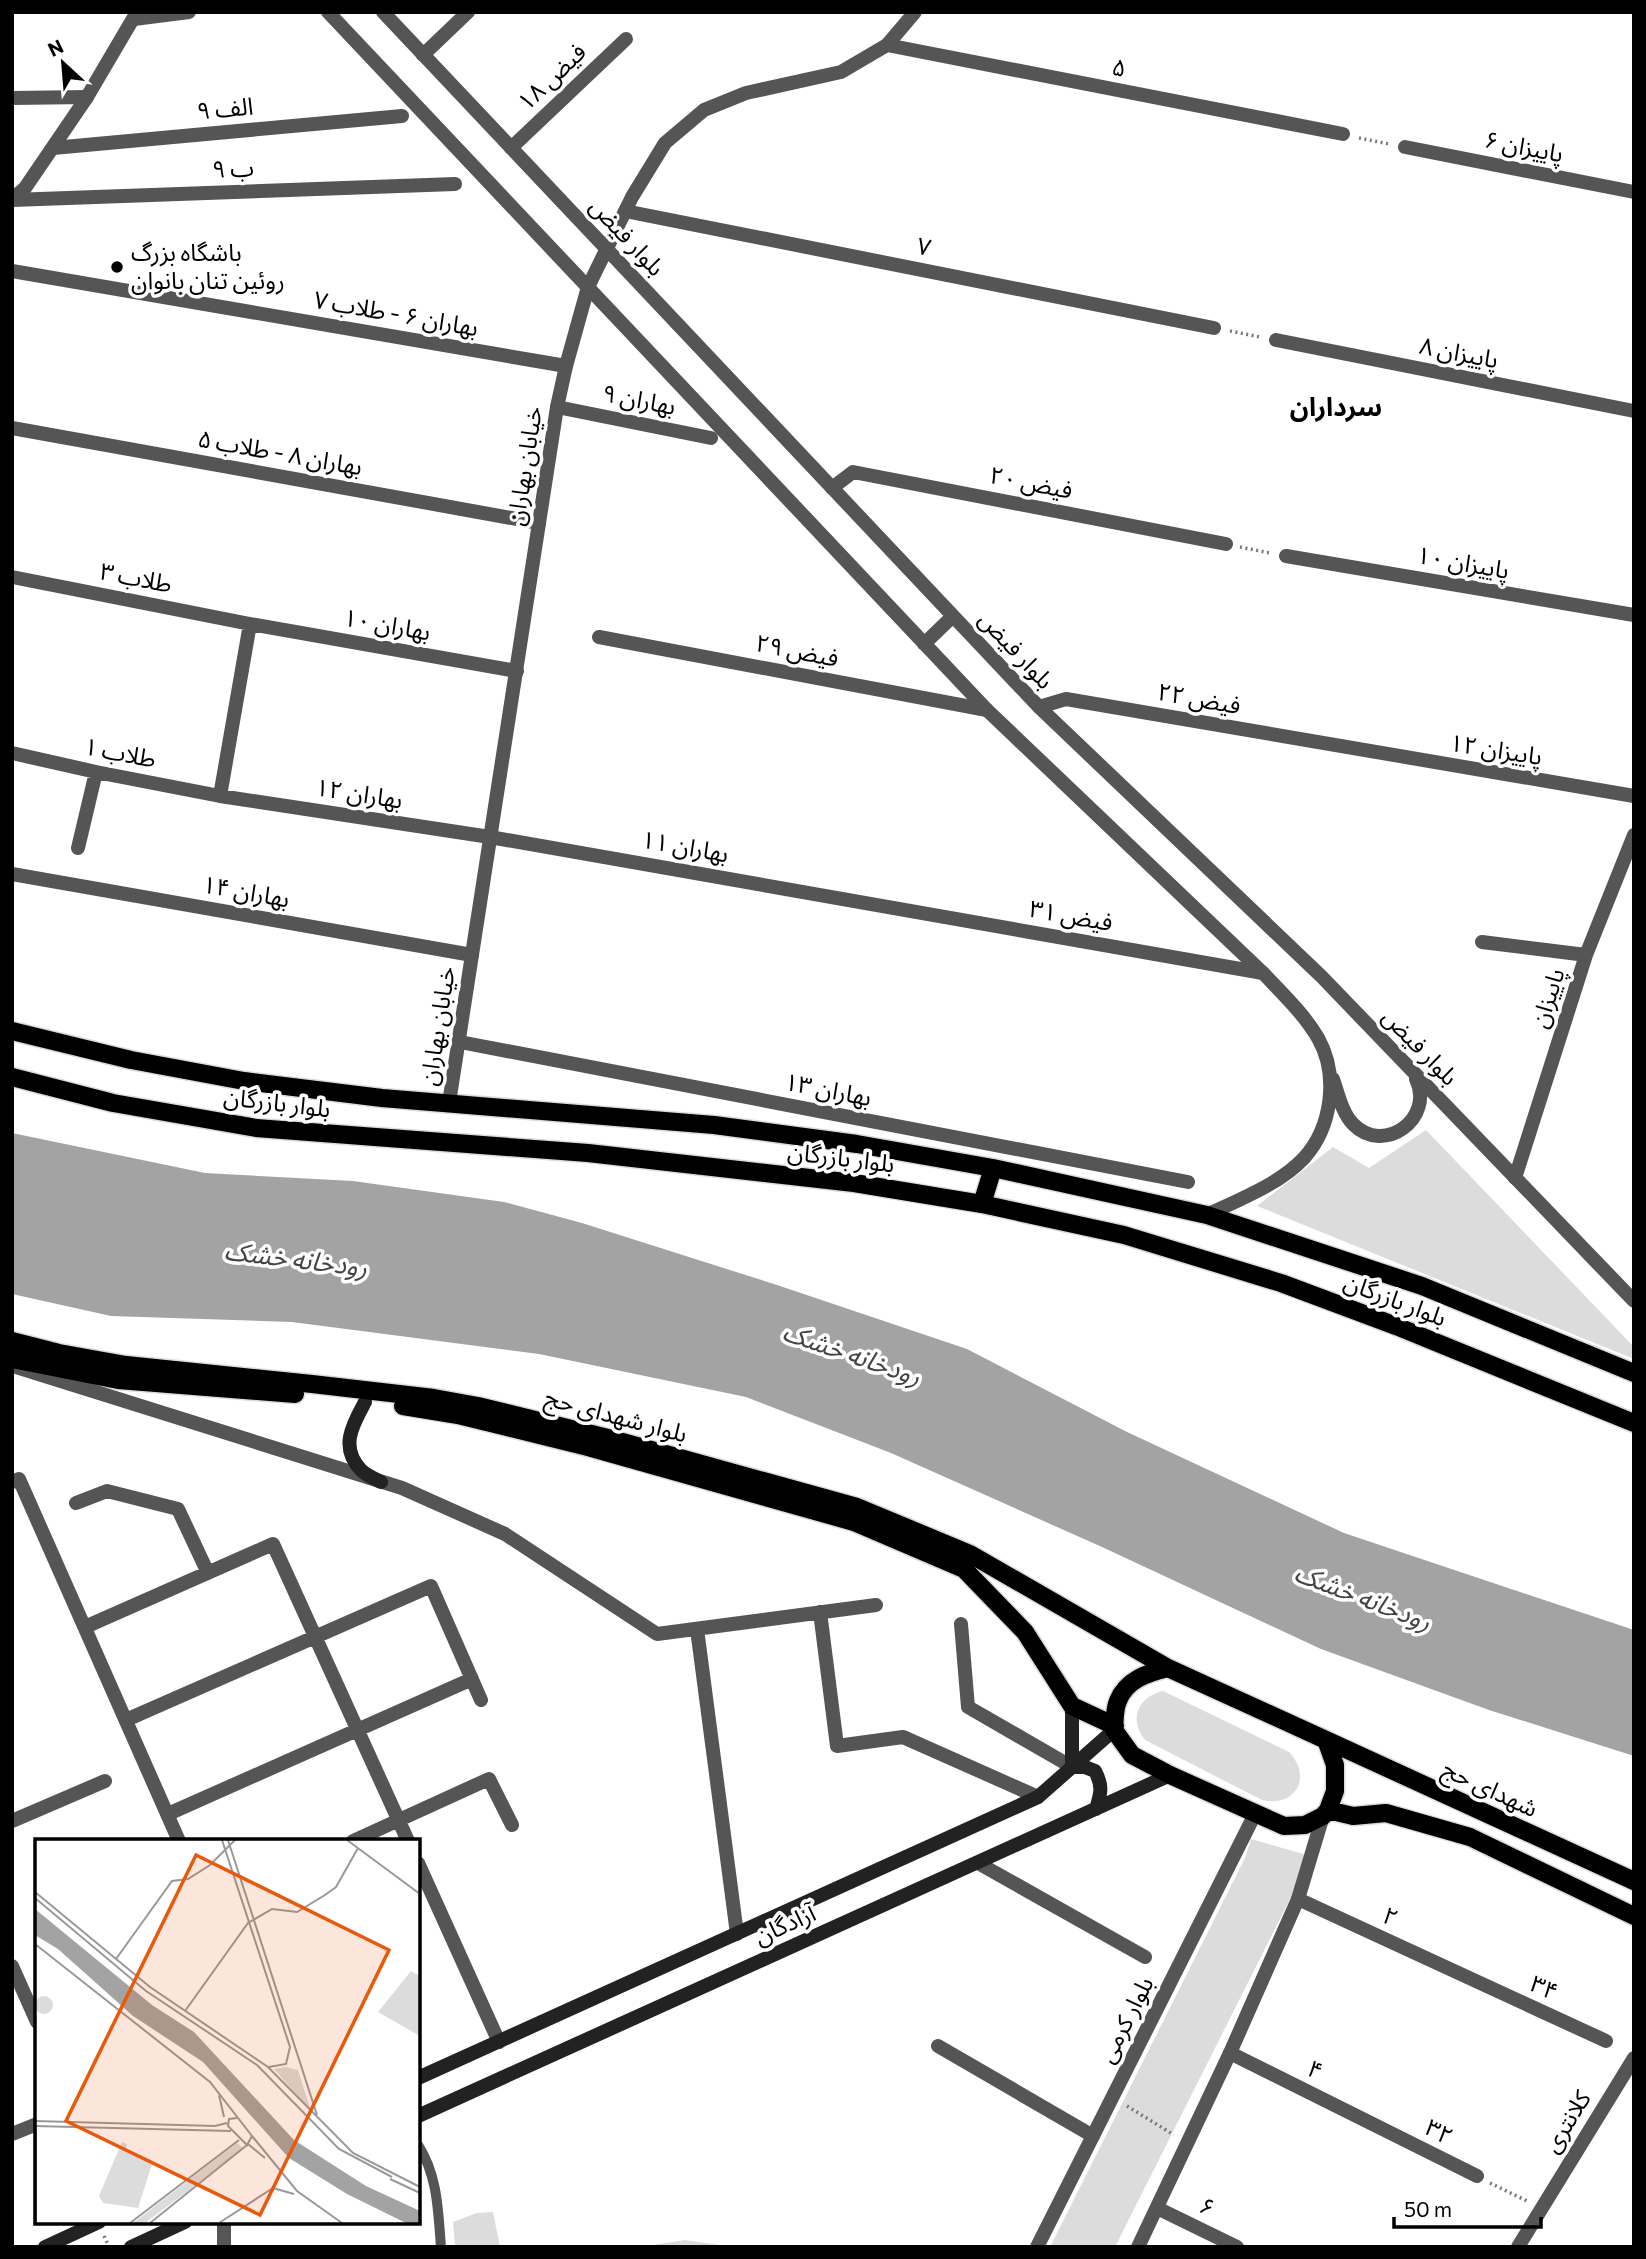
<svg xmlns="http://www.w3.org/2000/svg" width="1646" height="2259" viewBox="0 0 1646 2259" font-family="Commissioner,'Noto Sans Arabic',sans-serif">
	<rect width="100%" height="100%" fill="#fff"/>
	<path fill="#dcdcdc" d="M1426,1130L1634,1347V1359L1257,1206L1333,1147L1369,1168Z
		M1163,1691L1289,1752C1313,1777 1295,1808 1262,1800L1145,1740C1129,1720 1137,1697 1163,1691Z
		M1251,1839L1307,1855L1295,1889L1115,2247H1050L1245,1858Z
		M493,2212L500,2247H455L453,2222L477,2213Z
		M685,2240L734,2247H639Z"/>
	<path fill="#a3a3a3" d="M12,1133L205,1173L353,1181L504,1202L582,1223L777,1285L967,1349L1127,1432L1344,1533L1634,1630V1756L1489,1710L1321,1649L1102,1547L891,1453L746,1397L539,1354L292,1322L111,1316L12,1294Z"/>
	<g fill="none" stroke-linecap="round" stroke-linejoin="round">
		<g stroke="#dbdbdb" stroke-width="21">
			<path id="primary" d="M12,1031L131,1060L244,1081L382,1098L714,1125L857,1144L993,1168L1207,1215L1422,1286L1634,1373
				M12,1077L113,1103L256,1128L588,1153L854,1183L982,1204L1124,1235L1281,1283L1396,1326L1634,1423
				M982,1204L993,1168
				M12,1341L59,1353L126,1365L312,1384L434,1398L478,1406L608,1438L857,1507L970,1554L1168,1668L1326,1740L1335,1765V1791L1328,1810L1323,1816L1305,1825L1284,1826L1170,1775L1132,1755L1114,1730C1115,1721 1114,1710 1118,1701C1126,1680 1147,1673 1168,1668
				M12,1359L118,1380L295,1394
				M403,1406L458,1415L588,1447L854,1522L964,1569L1025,1632L1072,1706L1115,1726
				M1326,1740L1634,1881
				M1328,1810L1353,1816L1386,1813L1470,1837L1634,1916"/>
		</g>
		<path stroke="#777" stroke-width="3.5" stroke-dasharray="2 3.5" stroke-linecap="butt" d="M1359,138L1389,144
			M1230,331L1260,337
			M1240,547L1270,553
			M1127,2106L1174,2135
			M1490,2183L1527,2201
			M104,2236L109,2247"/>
		<path stroke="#555" stroke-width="10" d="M418,2145C438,2176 438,2211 441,2247"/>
		<path stroke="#555" stroke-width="14" d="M134,19L189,12
			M887,45L1343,134
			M423,55L468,12
			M12,98L87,97
			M1405,147L1634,192
			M53,148L402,116
			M511,148L626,39
			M12,200L455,184
			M625,211L1214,328
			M12,271L566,366
			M1276,340L1634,411
			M557,407L711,438
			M12,428L539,523
			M832,488L853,472L1226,544
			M1286,556L1634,615
			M12,577L250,624L517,671
			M599,637L987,710
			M1039,707L1066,699L1634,796
			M12,753L96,772L220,796L490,837L1263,973
			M220,796L250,624
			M78,848L96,772
			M12,874L472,955
			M1482,942L1586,955
			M460,1042L1188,1182
			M1515,1178L1586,955L1634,835
			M13,1366L402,1488L505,1534L657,1634L876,1605
			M12,1482L19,1479L179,1841
			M76,1503L107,1491L178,1509L208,1573
			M820,1612L837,1746L903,1737L1038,1797
			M961,1624L968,1707L1072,1767
			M85,1627L273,1544L408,1841
			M697,1629L737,1934
			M126,1720L431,1586L481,1700
			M168,1814L472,1679
			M12,1821L105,1781
			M353,1841L489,1779L512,1825
			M418,1863L499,2042
			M978,1863L1145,1957
			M1298,1899L1606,2041
			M12,1966L37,2022
			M938,2046L1093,2136
			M1230,2053L1477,2176
			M12,2134L37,2124
			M1157,2208L1237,2247
			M224,2222V2247"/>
		<path stroke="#555" stroke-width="14" d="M328,12L987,710L1263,973C1282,993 1304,1014 1318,1038C1339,1075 1332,1127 1304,1158C1280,1184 1238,1200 1207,1215
			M383,12L1039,707L1322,977L1634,1301
			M12,199L25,188L87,97L137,12
			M924,644L953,616
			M1333,1079C1338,1093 1342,1113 1353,1124C1384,1156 1435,1118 1416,1079
			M449,1103L557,407L566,366L588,287L632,197L665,143L704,110L746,93L841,72L887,45L915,12
			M1037,2247L1255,1814
			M1138,2247L1230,2053L1298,1899L1323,1816
			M1518,2247L1634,2058"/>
		<path stroke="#222" stroke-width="14" d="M365,1402C353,1424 339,1447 361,1470C366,1475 375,1479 381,1482
			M1072,1706V1767H1085L1095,1771C1103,1786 1101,1793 1096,1809
			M418,2078L1038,1797L1114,1730
			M418,2116L1170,1775
			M45,2247L99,2222
			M131,2247L185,2222"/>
		<use href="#primary" stroke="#000" stroke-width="18"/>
	</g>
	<circle fill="#000" stroke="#fff" stroke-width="2.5" cx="117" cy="267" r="7"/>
	<g text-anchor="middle" stroke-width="7" stroke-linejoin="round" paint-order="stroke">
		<g font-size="24" fill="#000" stroke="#fff">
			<text transform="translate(1119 68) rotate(11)" y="8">۵</text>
			<text transform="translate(552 77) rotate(-44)" y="8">فیض ۱۸</text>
			<text transform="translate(225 109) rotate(-5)" y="8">۹ الف</text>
			<text transform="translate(1524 147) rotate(11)" y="8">پاییزان ۶</text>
			<text transform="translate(233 169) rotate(-2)" y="8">۹ ب</text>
			<text transform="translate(627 237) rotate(47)" y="8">بلوار فیض</text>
			<text transform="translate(924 247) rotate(11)" y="8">۷</text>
			<text transform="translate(396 314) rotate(10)" y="8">بهاران ۶ - طلاب ۷</text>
			<text transform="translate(1459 353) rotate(11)" y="8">پاییزان ۸</text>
			<text transform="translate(639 400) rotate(11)" y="8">بهاران ۹</text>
			<text transform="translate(280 453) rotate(10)" y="8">بهاران ۸ - طلاب ۵</text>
			<text transform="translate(525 466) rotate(-81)" y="8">خیابان بهاران</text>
			<text transform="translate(1031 483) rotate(11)" y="8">فیض ۲۰</text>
			<text transform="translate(1463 563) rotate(10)" y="8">پاییزان ۱۰</text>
			<text transform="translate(136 578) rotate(11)" y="8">طلاب ۳</text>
			<text transform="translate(387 625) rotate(10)" y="8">بهاران ۱۰</text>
			<text transform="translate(1016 650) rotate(47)" y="8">بلوار فیض</text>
			<text transform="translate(797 651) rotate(11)" y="8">فیض ۲۹</text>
			<text transform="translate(1199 699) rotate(10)" y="8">فیض ۲۲</text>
			<text transform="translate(1496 750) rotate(9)" y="8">پاییزان ۱۲</text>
			<text transform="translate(120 753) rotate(11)" y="8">طلاب ۱</text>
			<text transform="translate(359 794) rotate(9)" y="8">بهاران ۱۲</text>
			<text transform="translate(685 847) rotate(10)" y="8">بهاران ۱۱</text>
			<text transform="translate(246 892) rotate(10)" y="8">بهاران ۱۴</text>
			<text transform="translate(1071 916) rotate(10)" y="8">فیض ۳۱</text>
			<text transform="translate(1548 998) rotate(-72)" y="8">پاییزان</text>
			<text transform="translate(438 1026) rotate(-81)" y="8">خیابان بهاران</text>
			<text transform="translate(1420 1047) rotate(46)" y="8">بلوار فیض</text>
			<text transform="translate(828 1090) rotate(11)" y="8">بهاران ۱۳</text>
			<text transform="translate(277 1103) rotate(7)" y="8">بلوار بازرگان</text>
			<text transform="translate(841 1158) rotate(7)" y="8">بلوار بازرگان</text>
			<text transform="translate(1395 1300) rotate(21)" y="8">بلوار بازرگان</text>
			<text transform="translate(616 1416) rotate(15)" y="8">بلوار شهدای حج</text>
			<text transform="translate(1490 1789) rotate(25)" y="8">شهدای حج</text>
			<text transform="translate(1390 1917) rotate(25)" y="8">۲</text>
			<text transform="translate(785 1925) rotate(-24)" y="8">آزادگان</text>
			<text transform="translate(1544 1988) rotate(24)" y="8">۳۴</text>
			<text transform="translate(1126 2020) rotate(-63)" y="8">بلوار کرمی</text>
			<text transform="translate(1315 2070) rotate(26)" y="8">۴</text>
			<text transform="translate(1567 2122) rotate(-58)" y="8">کلانتری</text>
			<text transform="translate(1439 2132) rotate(27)" y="8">۳۲</text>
			<text transform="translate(1207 2207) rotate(26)" y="8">۶</text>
		</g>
		<g font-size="24" fill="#000" stroke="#fff" text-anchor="start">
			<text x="131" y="261">باشگاه بزرگ<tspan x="131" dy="28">روئین تنان بانوان</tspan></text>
		</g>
		<g font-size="26" font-weight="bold" fill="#000" stroke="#fff">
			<text x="1336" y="416">سرداران</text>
		</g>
		<g font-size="26" font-style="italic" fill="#444" stroke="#fff">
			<text transform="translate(296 1259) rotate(7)" y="9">رودخانه خشک</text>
			<text transform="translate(852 1354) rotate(19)" y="9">رودخانه خشک</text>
			<text transform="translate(1363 1597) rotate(21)" y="9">رودخانه خشک</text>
		</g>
	</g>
	<g transform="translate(35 1839)">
		<rect width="385" height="385" fill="#fff"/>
		<path d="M376,132L385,137V197L343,173ZM0 166a9 9 0 1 1 18 0a9 9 0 1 1-18 0ZM251,228L263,231L276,272L239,230ZM87,303L92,305L91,312L118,322L103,369L68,364L64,357ZM202,304L208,309L205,313L110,384H98Z" fill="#dcdcdc"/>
		<path d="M0,70L117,166L159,193L259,301L331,347L385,372V384H371L312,355L254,319L168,223L98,177L23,110L0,96Z" fill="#a3a3a3"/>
		<path fill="none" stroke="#999" stroke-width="2" d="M187,1L255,208L251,225L234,228M193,1L282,276M312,1L385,55M0,53L115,148L233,228L318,314L385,348M0,59L111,152L222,226L304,310L357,338M0,105L175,243L217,297L212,306L193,287L194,280L202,279M81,120L137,42L153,40L175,26L200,1M150,172L213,84L237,70L262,73L290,56L301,48L323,9M184,256L189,278M0,282L180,287L192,284M0,287L196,292M217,297L262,352L307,384M213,305L230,319M244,336L238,349L259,355M355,340L385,354M1,384V287M95,384L204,301M115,384L212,306M184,384L238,349"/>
		<path fill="#e8590c" fill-opacity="0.15" stroke="#e8590c" stroke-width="3.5" d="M161,16L354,111L225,376L31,282Z"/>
		<rect width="385" height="385" fill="none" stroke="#000" stroke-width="3.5"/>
	</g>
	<rect width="1646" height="2259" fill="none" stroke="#000000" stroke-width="28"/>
	<g transform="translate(63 63) rotate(334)" stroke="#ffffff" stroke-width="5" paint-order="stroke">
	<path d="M0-5L12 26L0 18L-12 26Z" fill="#000000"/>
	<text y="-10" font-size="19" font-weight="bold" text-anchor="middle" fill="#000000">N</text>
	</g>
	<path d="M1394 2217v10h147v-10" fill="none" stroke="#000000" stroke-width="3.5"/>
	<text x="1404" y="2217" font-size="21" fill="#000000" stroke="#ffffff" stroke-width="5" paint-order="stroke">50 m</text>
</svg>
